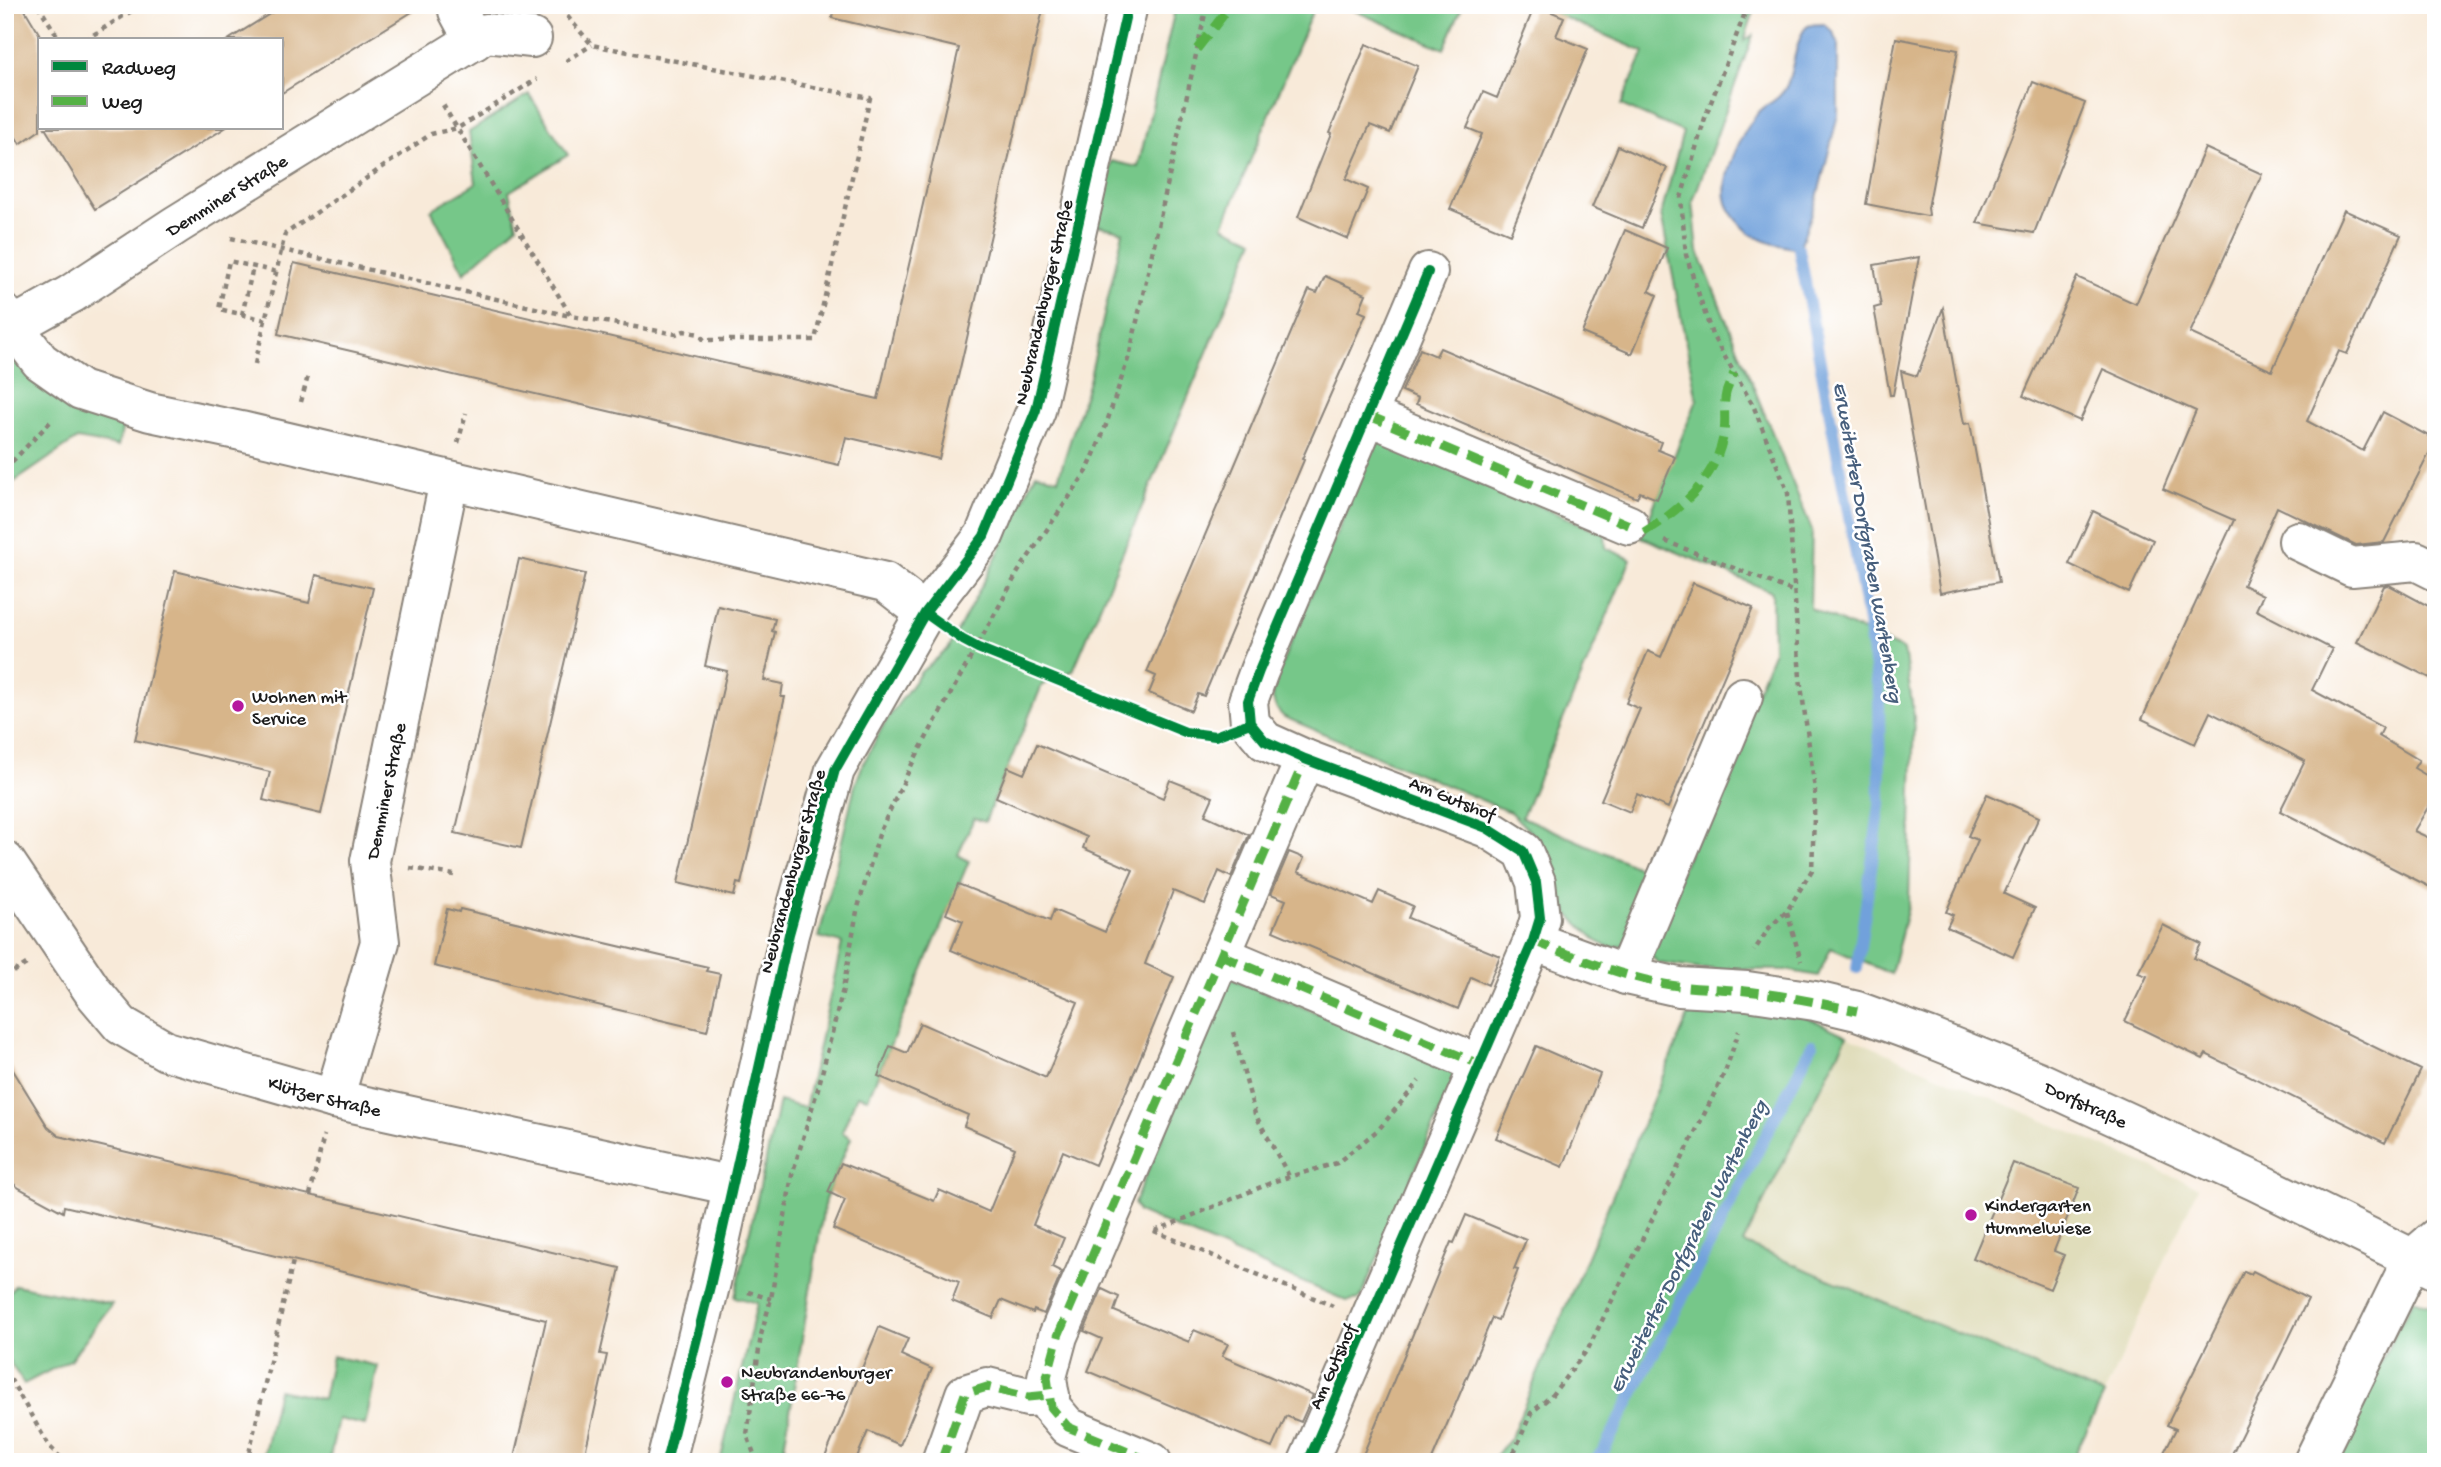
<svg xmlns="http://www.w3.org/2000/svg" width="2441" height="1467" viewBox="0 0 2441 1467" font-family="'Gochi Hand',sans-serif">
	<rect width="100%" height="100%" fill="#fff"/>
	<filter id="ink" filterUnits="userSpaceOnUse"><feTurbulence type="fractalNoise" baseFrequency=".0143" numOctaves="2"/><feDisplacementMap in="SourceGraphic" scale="14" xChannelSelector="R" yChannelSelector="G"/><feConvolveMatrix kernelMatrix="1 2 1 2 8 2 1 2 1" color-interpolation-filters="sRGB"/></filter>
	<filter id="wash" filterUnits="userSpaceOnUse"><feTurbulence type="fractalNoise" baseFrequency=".00686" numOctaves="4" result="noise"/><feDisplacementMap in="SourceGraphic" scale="28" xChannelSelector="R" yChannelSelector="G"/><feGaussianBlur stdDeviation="1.57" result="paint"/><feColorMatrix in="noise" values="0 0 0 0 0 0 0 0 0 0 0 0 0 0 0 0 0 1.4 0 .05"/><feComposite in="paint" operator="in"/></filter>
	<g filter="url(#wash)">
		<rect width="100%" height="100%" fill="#f8ead9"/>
		<path fill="#e0ddbb" d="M1847,1036L2198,1187L2104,1395L1743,1243Z"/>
		<path fill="#76c789" stroke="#497252" stroke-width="2" d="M1176,5H1315L1223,226L1254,240L1073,671L1042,685L985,822L974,818L958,855L969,861L868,1098L857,1095L842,1132L851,1138L825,1200L783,1454L807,1462H720L757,1303L735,1297L779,1101L805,1108L842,943L819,937L855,785L863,764L884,724L921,672L948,649L989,572L1036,473L1058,479L1089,381L1123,232L1097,225L1111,161L1138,167Z
			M1341,5H1463L1444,49Z
			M1535,5H1756L1744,41L1753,35L1693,201L1698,251L1812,530L1810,608L1904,650L1914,716L1909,903L1891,974L1831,948L1818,976L1785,970L1700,969L1658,963L1649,953L1650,944L1773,653L1772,592L1641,537L1697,400L1661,215L1683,132L1621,105L1644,52Z
			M529,94L568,155L509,192L517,226L464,273L431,210L476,183L469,132Z
			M5,344L126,415L118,446L77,439L5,488Z
			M1383,440L1605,534L1606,548L1631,559L1522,817L1659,876L1625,945L1611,948L1598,942L1568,914L1549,857L1538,839L1510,812L1284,717C1274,708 1272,700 1272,687L1374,445Z
			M1230,978L1453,1067L1454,1079L1360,1299L1347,1301L1138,1212L1134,1203Z
			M1691,1009L1805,1016L1847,1036L1743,1243L2104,1395L2071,1462H1491L1511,1437Z
			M15,1285L112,1304L70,1360L24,1384L5,1355V1298Z
			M2413,1299L2436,1308V1462H2328Z
			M332,1356L378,1366L365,1425L338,1419L329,1462H262L278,1390L323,1399Z"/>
		<path fill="#71a1db" stroke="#465e7c" stroke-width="2" d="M1824,24L1833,32L1838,42V115L1816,202L1799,249C1782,246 1763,243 1749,232C1741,226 1730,212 1727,203C1719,178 1742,133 1757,114C1766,103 1780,101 1787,85C1793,71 1797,32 1808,26C1812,24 1819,24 1824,24Z"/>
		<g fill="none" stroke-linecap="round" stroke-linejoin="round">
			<path stroke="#71a1db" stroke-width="12" d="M1799,249L1865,603L1879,696L1880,805L1857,968
				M1593,1462L1604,1450L1812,1045"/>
		</g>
		<g id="blocks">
			<path fill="#d7b58a" d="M5,5H22L40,35V130L20,144L5,119Z
				M284,5H423L282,93V40H228Z
				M834,5H1044L939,459L846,437L839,465L278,334L294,263L878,399L959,48L832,18Z
				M1535,5L1564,17L1556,36L1588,49L1510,234L1450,209L1482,134L1467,128L1483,92L1497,98Z
				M1896,38L1958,50L1928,208L1929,215L1927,216L1866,204Z
				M1366,44L1418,66L1390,133L1370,125L1346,179L1368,189L1348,239L1298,217L1331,134L1329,133Z
				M2033,82L2085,103L2034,233L1977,223Z
				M45,128H225L95,209Z
				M1618,146L1667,168L1642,228L1592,207Z
				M2205,148L2262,174L2190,333L2272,371L2344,210L2401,235L2347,354L2339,351L2307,421L2363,451L2383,412L2436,440L2384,542L2356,545L2277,507L2243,585L2263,595L2256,610L2332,649L2312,690L2383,728L2379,736L2419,760L2414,768L2436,781V794L2414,831L2436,841V890L2280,811L2305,761L2210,712L2195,744L2142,719L2234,520L2163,489L2196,411L2103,369L2080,421L2023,396L2077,277L2136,304Z
				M1625,230L1667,248L1649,291L1657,295L1632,354L1582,333Z
				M1919,257L1893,395H1890L1874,308L1881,306L1874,265Z
				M1325,276L1366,294L1359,311L1366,314L1302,459L1304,460L1204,696L1198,694L1191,711L1149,693L1156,676L1147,672L1309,290L1317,293Z
				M1943,308L1964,424L1970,423L1999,582L1940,593L1901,371L1917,376Z
				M1440,348L1661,442L1658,450L1675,457L1657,499L1640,492L1637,498L1416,404L1418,398L1402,391L1420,349L1436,356Z
				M2093,511L2153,540L2129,593L2069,564Z
				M519,559L585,574L521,848L455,833Z
				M175,571L309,603L316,575L373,588L321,814L263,800L270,772L135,740Z
				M1693,583L1753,608L1668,808L1637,794L1630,812L1601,800L1640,709L1626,703L1648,651L1661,657Z
				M2389,585L2436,610V681L2357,642L2384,586Z
				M718,606L775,619L772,631L775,632L764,680L783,684L781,697H785L741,884L737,883L734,896L678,883L727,671L705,666Z
				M1037,744L1163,798L1170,780L1213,797L1205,815L1249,835L1231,877L1219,871L1205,904L1173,891L1145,964L1174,977L1136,1068L1095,1165L1063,1151L1033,1225L1064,1238L1052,1267L1062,1272L1044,1314L1034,1310L1033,1313L1001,1300L993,1318L952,1301L959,1282L833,1229L845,1200L828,1192L841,1163L934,1201L939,1190L989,1212L1015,1148L964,1126L968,1115L878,1076L890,1046L907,1053L920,1023L1046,1078L1078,1002L951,950L963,921L946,914L958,884L1050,921L1054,910L1105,932L1133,870L1083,848L1087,837L996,797L1008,767L1024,774Z
				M1987,794L2039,817L2004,894L2035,908L2013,957L1947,927L1953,915L1946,912L1978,840L1968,836Z
				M1289,852L1304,858L1298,872L1373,904L1379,891L1413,906L1408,918L1500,956L1488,985L1471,977L1458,1009L1273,931L1286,900L1271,894Z
				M447,909L459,912L460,909L708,967L706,971L720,974L707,1031L434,966Z
				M2163,925L2201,944L2194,958L2421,1070L2385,1143L2206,1054L2203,1059L2125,1021L2147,976L2138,973Z
				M1536,1046L1600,1074L1563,1167L1496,1138Z
				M5,1057L48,1127L59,1136L620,1268L600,1354L607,1355L583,1462H513L546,1320L64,1206L63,1212L19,1188L5,1177Z
				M2013,1163L2079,1188L2054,1251L2064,1255L2050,1289L1973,1258Z
				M1466,1215L1526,1240L1514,1269L1518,1270L1498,1320L1492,1318L1431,1462H1360L1451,1242L1454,1243Z
				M2244,1271L2251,1274L2253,1271L2308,1299L2228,1462H2159L2176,1429L2167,1425Z
				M1102,1289L1119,1297L1114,1311L1189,1342L1194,1330L1228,1344L1222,1356L1313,1395L1301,1422L1286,1416L1272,1448L1088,1371L1102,1339L1084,1331Z
				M879,1327L908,1339L901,1355L932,1369L918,1402L900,1445L868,1431L855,1462H823Z"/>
		</g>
	</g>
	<g filter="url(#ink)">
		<use href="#blocks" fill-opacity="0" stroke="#8a837a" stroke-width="2"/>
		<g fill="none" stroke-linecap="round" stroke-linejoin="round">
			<g stroke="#8a837a" stroke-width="42">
				<g id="minor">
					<path d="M458,11L474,41"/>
					<path d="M5,315L40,361L81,390L150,412L241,431L885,582L925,613"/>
					<path id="s1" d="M12,327L71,294L176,225L486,33L532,38"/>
					<path d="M1367,415L1629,525"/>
					<path d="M2298,541L2352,567L2416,561L2436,571"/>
					<path id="s2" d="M5,861L94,993L121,1025L166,1051L334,1099L733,1186"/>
					<path id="s3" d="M1533,941L1626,975L1679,987L1747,991L1815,1001L1857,1011L1928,1037L2038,1081L2255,1181L2436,1270"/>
					<path d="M1221,955L1479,1064"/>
					<path d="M1626,975L1743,697"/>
					<path id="s4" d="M334,1099L380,942L370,861L449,481"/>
					<path d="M666,1462L711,1282L789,934L835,770L925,613L984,536L1036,410L1128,5"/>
					<path d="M941,1462L965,1394L987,1387L1028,1397L1050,1395"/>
					<path d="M1152,1462L1068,1427L1051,1407L1047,1377L1058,1336L1305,759"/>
					<path d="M1308,1462L1533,941L1540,918L1536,882L1523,851L1487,828L1305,759L1265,741L1250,723L1248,701L1259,671L1428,272"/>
					<path d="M2313,1462L2413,1258L2436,1238"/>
				</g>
			</g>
			<path stroke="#8a837a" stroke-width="4.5" stroke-dasharray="5 5" stroke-linecap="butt" d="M38,5L60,40
				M1748,5L1705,118L1681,198L1686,255L1712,335L1753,405L1788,493L1800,678L1815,790L1812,870L1787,911L1769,928L1754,951
				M85,40L141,5
				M566,61L592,45
				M443,105L571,316L676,334L684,331L699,334L704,340H815L870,98L592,45L567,16
				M231,238L570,316
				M242,315L253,267
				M266,320L219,309L229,261L277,272
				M255,364L285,234L431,134L458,128L537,79
				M301,402L308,376
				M458,443L466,413
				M5,469L53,419
				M1665,541L1795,592
				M410,868L454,875
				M1787,912L1801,961
				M5,977L28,963
				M1233,1032L1255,1114L1289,1176
				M310,1195L324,1135
				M1154,1231L1333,1306
				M1155,1231L1278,1180L1337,1163L1379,1129L1419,1081
				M5,1283V1284
				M748,1292L771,1299
				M5,1370L49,1446L65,1462
				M247,1462L293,1261
				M757,1462L747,1435L761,1335L771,1299L792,1175L819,1085L843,989L857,911L880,831L914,760L1018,572L1087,471L1104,431L1130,353L1207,5
				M1510,1462L1531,1413L1551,1396L1588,1349L1725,1072L1739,1031"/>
			<use href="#minor" stroke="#fff" stroke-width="38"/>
			<path stroke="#55b145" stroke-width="9" stroke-dasharray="18 9" stroke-linecap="butt" d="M1197,49L1231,5
				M1367,415L1629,525
				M1644,532C1682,509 1717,478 1724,432C1726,419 1723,406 1726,393C1728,386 1732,379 1734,373
				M1533,941C1573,956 1613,973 1655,982C1685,989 1715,988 1746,991C1783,995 1820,1003 1857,1011
				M1221,955L1479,1064
				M941,1462L965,1394L987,1387L1028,1397L1050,1395
				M1152,1462L1068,1427L1051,1407L1047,1377L1058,1336L1305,759"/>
			<g stroke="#fff" stroke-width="15">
				<path id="cycleway" d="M925,613L963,640L978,648L1185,732L1215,736L1250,723
					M666,1462L711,1282L789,934L835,770L925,613L984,536L1036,410L1128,5
					M1308,1462L1533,941L1540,918L1536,882L1523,851L1487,828L1305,759L1265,741L1250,723L1248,701L1259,671L1428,272"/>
			</g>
			<use href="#cycleway" stroke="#00873e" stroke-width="10"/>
		</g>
	</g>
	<g fill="#b5179e" stroke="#fff" stroke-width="2.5">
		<circle cx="238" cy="706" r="7"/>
		<circle cx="1971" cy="1215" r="7"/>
		<circle cx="727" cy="1382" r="7"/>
	</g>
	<g text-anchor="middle" stroke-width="5" stroke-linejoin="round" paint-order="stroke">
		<g font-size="19" fill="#1c1c1c" stroke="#fff">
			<text dy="7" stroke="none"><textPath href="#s1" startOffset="252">Demminer Straße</textPath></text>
			<text transform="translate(1042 302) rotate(-77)" y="7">Neubrandenburger Straße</text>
			<text dy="7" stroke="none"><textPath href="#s4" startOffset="317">Demminer Straße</textPath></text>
			<text transform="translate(1453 797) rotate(22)" y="7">Am Gutshof</text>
			<text transform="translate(791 871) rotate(-75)" y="7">Neubrandenburger Straße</text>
			<text dy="7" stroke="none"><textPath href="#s2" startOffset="418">Klützer Straße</textPath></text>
			<text dy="7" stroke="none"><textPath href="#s3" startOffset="581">Dorfstraße</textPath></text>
			<text transform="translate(1331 1366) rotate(-66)" y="7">Am Gutshof</text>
		</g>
		<g font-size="19" fill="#1c1c1c" stroke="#fff" text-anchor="start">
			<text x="252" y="702">Wohnen mit<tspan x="252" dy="22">Service</tspan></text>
			<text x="1985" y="1211">Kindergarten<tspan x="1985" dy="22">Hummelwiese</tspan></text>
			<text x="741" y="1378">Neubrandenburger<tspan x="741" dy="22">Straße 66-76</tspan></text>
		</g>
		<g font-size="21" font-style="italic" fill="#465e7c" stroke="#fff">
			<text transform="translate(1869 542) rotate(80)" y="7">Erweiterter Dorfgraben Wartenberg</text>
			<text transform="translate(1687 1246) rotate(-63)" y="7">Erweiterter Dorfgraben Wartenberg</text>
		</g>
	</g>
	<rect width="2441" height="1467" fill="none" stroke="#fff" stroke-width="28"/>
	<rect x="38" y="38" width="245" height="91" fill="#ffffff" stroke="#a4a4a4" stroke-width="2"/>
	<rect x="52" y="61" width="35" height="10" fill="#00873e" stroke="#a4a4a4" stroke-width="2"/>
	<text x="102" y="74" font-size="21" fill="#1c1c1c">Radweg</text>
	<rect x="52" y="96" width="35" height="10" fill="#55b145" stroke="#a4a4a4" stroke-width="2"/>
	<text x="102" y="108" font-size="21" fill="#1c1c1c">Weg</text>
</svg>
